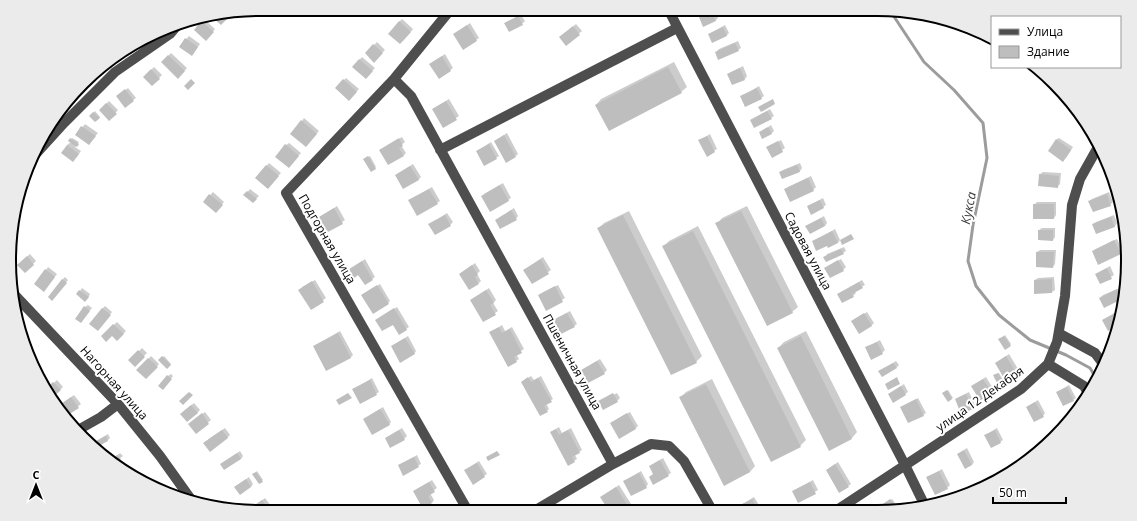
<svg xmlns="http://www.w3.org/2000/svg" width="1137" height="521" viewBox="0 0 1137 521" font-family="'Open Sans',sans-serif">
	<rect width="100%" height="100%" fill="#fff"/>
	<path fill="#0003" d="M262,9L258,13L254,10L260,9Z
		M423,9H433L429,13Z
		M714,10L718,18L715,21L700,17Z
		M521,15L525,21L522,24L506,23Z
		M204,19L215,29L209,37L202,22Z
		M402,19L413,29L403,41L399,22Z
		M470,23L479,38L464,48L455,34Z
		M576,24L582,31L567,44L563,35Z
		M725,25L729,33L726,36L709,34Z
		M189,36L200,44L194,52L180,46Z
		M738,41L741,48L738,50L716,52L719,49Z
		M377,42L385,50L374,61L366,53Z
		M171,53L187,68L178,78L162,62Z
		M445,54L453,68L439,78L430,64Z
		M362,57L375,68L366,77L353,67Z
		M674,62L687,87L681,92L596,105L601,99Z
		M743,66L747,76L745,79L732,84L728,74L731,72Z
		M154,67L162,75L152,85L144,77Z
		M346,78L359,89L349,99L336,88Z
		M759,86L764,96L761,98L741,97Z
		M128,88L136,98L133,100L120,94Z
		M449,99L459,116L443,127L436,107Z
		M109,101L118,110L109,120L100,110Z
		M770,109L774,116L771,118L751,120Z
		M95,111L100,117L96,121L90,116Z
		M304,118L319,131L308,143L302,121Z
		M85,124L98,133L91,141L76,135Z
		M771,125L774,131L772,133H760Z
		M507,133L518,154L516,156L495,141Z
		M710,134L717,149L707,155L699,141Z
		M402,137L405,142L401,145L406,153L403,156L381,150Z
		M72,138L79,142L75,147L81,151L76,158L67,145L71,142L69,141Z
		M1059,138L1073,147L1066,158L1056,140Z
		M781,140L785,148L772,156L767,147Z
		M491,142L499,156L485,165L477,151Z
		M289,143L301,153L291,164L286,145Z
		M370,156L376,167L375,168L366,158Z
		M269,163L281,173L267,188L256,178Z
		M800,163L802,168L800,171L782,178L780,172L783,170Z
		M413,164L421,177L418,180L396,175Z
		M1043,172L1061,173L1060,184L1057,187L1040,174Z
		M811,176L816,187L813,190L786,189L788,187Z
		M503,183L511,198L491,211L484,194Z
		M432,187L440,201L437,203L410,200Z
		M250,189L259,196L253,202L245,195Z
		M213,192L224,202L218,209L204,202Z
		M1109,192L1113,202L1110,205L1090,201L1092,199Z
		M823,198L826,205L812,214L808,206Z
		M1037,202H1056V215L1054,218L1034,205Z
		M337,206L345,220L327,232L319,218Z
		M747,206L798,307L792,312L717,224L722,218Z
		M514,208L518,216L516,219L496,220Z
		M629,211L702,356L696,362L599,228L604,223Z
		M447,213L453,222L450,225L430,224Z
		M1114,215L1117,223L1115,226L1097,233L1093,225L1096,222Z
		M824,216L827,223L825,226H807Z
		M698,226L806,440L800,446L664,246L669,241Z
		M1042,228H1055V237L1053,240L1039,230Z
		M835,229L840,240L838,243L827,244L813,242Z
		M1117,239L1123,251L1120,253L1093,251L1096,249Z
		M844,247L846,251L843,253L825,257L827,254Z
		M1040,250H1056L1055,264L1053,267L1037,252Z
		M30,254L36,261L25,272L18,265Z
		M543,257L551,270L532,283L524,270Z
		M365,259L375,277L365,284L359,274L348,271Z
		M841,259L846,267L843,270L825,268Z
		M475,263L480,271L477,274L481,281L479,283L460,274Z
		M1110,266L1114,275L1100,283L1096,274Z
		M48,267L57,274L46,288V270Z
		M65,277L68,280L55,297L62,280Z
		M1054,277L1055,290L1052,292L1035,280L1038,278Z
		M315,280L326,298L311,308L302,287Z
		M862,280L865,285L854,291L856,293L853,296L838,294Z
		M380,284L390,301L388,303L363,295Z
		M558,285L565,298L547,309L542,293Z
		M82,288L90,294L88,298L80,291Z
		M489,288L496,300L493,303L498,311L484,321L471,300Z
		M1120,288L1122,292L1119,306L1116,301L1100,298L1103,295Z
		M88,305L92,308L83,319L85,307Z
		M105,306L112,312L100,327L102,309Z
		M397,307L409,327L399,334L393,324L377,320Z
		M570,311L577,324L574,326L557,318Z
		M1118,311L1115,325L1103,320L1106,318Z
		M867,312L874,323L871,326L855,319Z
		M117,322L126,331L117,340L112,335L102,336Z
		M502,325L505,331L512,327L524,349L516,354L519,359L516,361L490,333Z
		M340,331L353,355L350,358L314,346Z
		M806,331L857,432L852,438L829,449L778,348L784,342Z
		M1005,335L1011,344L1010,345L1000,339Z
		M408,336L416,351L414,354L392,346Z
		M880,340L885,350L882,353L866,348Z
		M142,348L147,353L135,365L130,360Z
		M30,349L36,356L33,359Z
		M1009,354L1018,369L1005,378L996,363Z
		M151,356L159,364L146,378L138,370Z
		M164,356L171,364L167,368L159,360Z
		M600,359L607,370L604,373L585,368Z
		M896,361L899,365L896,368L880,371Z
		M39,371L46,380L42,384L38,372Z
		M999,373L1004,382L1003,383L995,375Z
		M171,374L173,376L165,386L168,376Z
		M531,376L534,380L541,376L553,399L546,403L549,409L547,411L522,382Z
		M986,377L994,390L992,393L975,384Z
		M372,378L379,392L361,403L354,389Z
		M712,379L755,466L750,472L724,485L680,398L686,392Z
		M57,380L63,387L52,397L46,390Z
		M904,384L908,392L893,402L889,394Z
		M1069,385L1076,398L1073,400L1057,392Z
		M948,390L953,398L948,401L945,392Z
		M969,392L975,405L972,408L956,399L959,397Z
		M617,393L620,398L617,401H601Z
		M74,395L81,404L69,414L64,402Z
		M918,398L926,413L923,415L902,407Z
		M1038,400L1045,413L1043,416L1027,407Z
		M194,403L200,410L197,413L184,411Z
		M383,407L391,422L389,425L364,419Z
		M205,412L211,420L196,432L192,421Z
		M630,412L638,426L635,429L611,423Z
		M559,427L562,433L571,428L582,450L575,455L577,459L574,461L551,432Z
		M225,428L230,435L227,438L207,440Z
		M402,428L407,436L404,439L386,438Z
		M997,428L1003,440L1000,442L986,435Z
		M108,434L110,438L108,440L96,447L94,443L96,441Z
		M967,448L974,462L972,465L958,454Z
		M240,451L243,456L241,459L222,464Z
		M120,453L123,456L120,458L115,462L111,460Z
		M417,455L421,464L403,474L399,465Z
		M663,458L671,473L653,484L654,474L650,466Z
		M479,461L487,474L473,483L468,468Z
		M838,462L851,484L848,486L827,470Z
		M942,469L950,485L947,488L927,478Z
		M257,471L263,480L259,483L253,475Z
		M641,471L648,484L646,487L624,481Z
		M249,477L253,484L251,487H235Z
		M432,480L437,488L430,493L434,500L432,503L414,491Z
		M813,480L818,490L798,502L793,491Z
		M619,485L631,504L622,511L601,497Z
		M965,490L967,494L949,499L950,498Z
		M754,497L762,510H746L743,504Z
		M265,498L271,506L269,509L264,512L251,510V509L253,507Z
		M892,499L895,503L887,510L881,507Z
		M444,505L448,511H434Z"/>
	<g fill="none" stroke-linecap="round" stroke-linejoin="round">
		<path stroke="#9c9c9c" stroke-width="3" d="M891,12L924,62L954,90L983,123L987,158L973,225L968,261L976,286L999,315L1030,340L1066,355L1090,368L1096,378"/>
	</g>
	<path fill="#bebebe" d="M492,9H514L496,17Z
		M711,12L716,21L703,27L699,17Z
		M226,15L229,17L221,25L212,17Z
		M518,16L523,25L509,32L504,23Z
		M201,21L214,32L206,41L194,30Z
		M399,21L411,32L400,44L388,34Z
		M467,25L477,41L463,50L453,34Z
		M573,26L580,35L566,46L559,37Z
		M723,27L727,36L712,43L708,34Z
		M185,38L198,47L192,56L179,47Z
		M735,43L739,51L718,60L715,52Z
		M373,44L383,53L374,63L365,53Z
		M168,55L185,71L178,79L161,62Z
		M442,56L451,71L439,79L429,64Z
		M359,59L373,71L366,79L352,67Z
		M668,67L682,93L609,131L595,105Z
		M740,68L745,80L732,85L727,74Z
		M151,69L160,79L152,86L143,77Z
		M191,79L195,83L188,90L184,86Z
		M343,79L357,92L349,101L335,88Z
		M757,88L762,99L745,107L740,96Z
		M125,89L134,101L125,108L116,96Z
		M773,99L775,104L761,112L758,107Z
		M446,101L457,120L443,128L432,109Z
		M106,103L117,114L109,121L99,110Z
		M767,111L772,119L754,128L750,120Z
		M93,112L100,118L95,122L89,116Z
		M301,120L317,134L306,147L290,134Z
		M81,126L96,136L89,145L75,135Z
		M768,127L772,134L762,139L759,132Z
		M504,135L516,157L506,163L494,141Z
		M707,136L715,152L707,157L698,140Z
		M70,138L79,144L77,147L68,141Z
		M399,138L403,146L399,148L404,156L388,165L379,150Z
		M1056,139L1071,150L1063,162L1048,151Z
		M778,141L783,152L772,158L766,147Z
		M285,144L299,156L289,168L275,157Z
		M489,144L497,159L484,166L476,151Z
		M67,145L79,154L73,162L61,153Z
		M368,156L376,169L371,172L363,159Z
		M266,165L279,176L268,189L255,178Z
		M797,165L800,172L782,179L779,172Z
		M410,166L419,180L403,189L395,175Z
		M1039,174L1059,176L1058,188L1038,186Z
		M808,178L814,191L790,202L784,189Z
		M500,185L509,201L490,212L481,196Z
		M429,189L438,204L417,216L408,200Z
		M247,191L257,199L253,203L243,195Z
		M209,194L223,205L216,213L203,202Z
		M1107,194L1111,206L1093,212L1088,201Z
		M820,200L824,208L811,215L807,206Z
		M1033,204H1054V219H1033Z
		M334,208L343,224L326,233L317,218Z
		M511,210L517,220L500,229L495,220Z
		M741,211L793,313L767,326L715,223Z
		M445,215L451,226L435,235L428,224Z
		M623,215L697,363L671,375L597,228Z
		M1111,217L1115,227L1096,234L1092,224Z
		M821,218L825,226L810,234L805,226Z
		M1038,230H1053V241L1038,240Z
		M693,231L801,447L771,462L662,246Z
		M832,231L838,243L828,248L827,246L816,251L812,241Z
		M851,234L854,239L842,245L840,240Z
		M1114,240L1121,254L1098,265L1092,251Z
		M841,249L844,254L826,262L823,257Z
		M1036,252H1054L1053,268L1036,267Z
		M27,256L34,265L25,273L17,265Z
		M541,259L549,274L532,284L523,270Z
		M838,260L844,271L830,278L824,268Z
		M362,261L373,280L365,285L358,275L352,280L346,271Z
		M472,265L478,275L475,277L479,284L469,290L459,274Z
		M1107,268L1112,279L1100,284L1095,274Z
		M45,269L55,277L44,292L34,284Z
		M62,279L67,283L52,301L48,297Z
		M1052,279V293L1034,294V280Z
		M312,281L324,302L311,310L298,290Z
		M859,282L863,288L852,294L854,297L842,303L837,294Z
		M377,285L389,304L373,314L361,295Z
		M555,286L563,302L546,311L538,295Z
		M1117,289L1121,297L1119,308L1116,302L1104,308L1099,298Z
		M79,290L89,297L85,302L76,294Z
		M486,290L494,303L490,305L496,315L483,322L470,300Z
		M84,306L90,311L81,323L75,319Z
		M102,308L111,315L98,331L89,324Z
		M394,308L407,330L399,335L393,325L382,331L375,320Z
		M1117,312V313L1115,327L1108,331L1102,320Z
		M567,313L575,327L561,334L553,320Z
		M864,313L872,326L859,334L851,321Z
		M113,324L124,334L117,341L112,336L106,342L101,336Z
		M499,327L502,333L510,329L522,353L514,357L517,362L508,367L489,332Z
		M338,333L351,358L326,371L313,346Z
		M801,336L852,439L829,451L777,348Z
		M1004,336L1011,346L1005,350L998,339Z
		M405,338L415,354L400,363L391,346Z
		M877,342L883,354L871,360L865,347Z
		M138,350L145,357L135,367L128,360Z
		M162,356L171,365L167,369L158,360Z
		M1006,356L1016,373L1005,380L995,363Z
		M148,358L158,367L146,379L136,370Z
		M597,361L605,374L588,383L581,370Z
		M893,363L897,368L882,377L878,371Z
		M998,373L1004,384L999,387L993,375Z
		M167,375L172,379L163,390L158,386Z
		M528,377L531,382L538,378L552,402L544,406L548,412L540,416L521,382Z
		M897,377L900,384L888,390L885,384Z
		M983,379L992,393L980,401L971,386Z
		M370,380L377,395L360,404L352,389Z
		M53,382L61,390L52,398L45,389Z
		M706,384L750,472L724,486L679,397Z
		M901,386L906,395L893,403L888,394Z
		M1067,387L1074,401L1063,406L1056,392Z
		M947,390L952,399L948,402L942,393Z
		M189,392L193,395L183,405L179,401Z
		M348,393L352,398L339,405L336,400Z
		M613,393L618,402L603,410L598,401Z
		M966,394L973,409L961,414L955,399Z
		M71,397L79,408L68,415L61,404Z
		M916,399L924,416L908,423L900,407Z
		M1035,402L1044,417L1034,422L1026,407Z
		M191,405L198,413L187,422L180,414Z
		M380,409L390,425L372,435L363,419Z
		M202,413L209,424L196,434L188,424Z
		M627,413L636,429L619,439L610,423Z
		M556,429L559,435L568,430L580,453L572,457L575,462L568,466L550,432Z
		M222,430L228,438L210,452L203,443Z
		M399,430L405,440L390,448L385,438Z
		M995,430L1001,443L991,448L984,435Z
		M106,436L108,441L95,448L93,443Z
		M964,450L972,465L965,469L957,454Z
		M497,451L500,455L488,461L486,457Z
		M237,453L241,459L224,470L220,464Z
		M117,455L121,459L116,463L111,460Z
		M414,457L419,467L403,476L398,465Z
		M660,460L669,476L653,485L649,477L653,474L649,466Z
		M477,463L485,477L473,485L464,470Z
		M835,464L849,487L839,493L826,470Z
		M939,471L948,489L935,495L926,477Z
		M256,472L263,482L259,484L252,474Z
		M639,473L647,488L631,496L623,481Z
		M246,479L251,487L240,495L234,487Z
		M429,482L435,492L428,496L432,503L423,509L413,491Z
		M810,482L816,494L798,503L792,491Z
		M616,487L629,508L624,511H609L600,497Z
		M752,499L758,510H745L742,504Z
		M890,499L895,505L889,510H883L880,506Z
		M262,500L269,510L266,512L250,510L249,509Z"/>
	<g fill="none" stroke-linecap="round" stroke-linejoin="round">
		<path stroke="#4e4e4e" stroke-width="10" d="M451,9L394,79L286,193L468,511
			M668,9L905,465L925,506
			M394,79L411,96L613,464L651,444L669,446L684,461L712,510
			M440,150L677,28
			M35,155L64,123L115,72L170,34L180,22
			M11,291L118,404L160,456L190,498
			M1060,334L1095,353L1104,365
			M1048,364L1084,386L1088,393
			M78,430L101,417L118,404
			M837,510L1021,389L1048,364L1057,342L1065,296L1072,205L1080,179L1098,147
			M534,511L613,464"/>
	</g>
	<g text-anchor="middle" stroke-width="4" stroke-linejoin="round" paint-order="stroke">
		<g font-size="12" fill="#000" stroke="#fff">
			<text transform="translate(327 239) rotate(60)" y="4">Подгорная улица</text>
			<text transform="translate(808 251) rotate(62)" y="4">Садовая улица</text>
			<text transform="translate(572 362) rotate(61)" y="4">Пшеничная улица</text>
			<text transform="translate(114 383) rotate(48)" y="4">Нагорная улица</text>
			<text transform="translate(980 399) rotate(-35)" y="4">улица 12 Декабря</text>
		</g>
		<g font-size="13" font-style="italic" fill="#3d3d3d" stroke="#fff">
			<text transform="translate(968 208) rotate(-79)" y="5">Кукса</text>
		</g>
	</g>
	<path d="M0 0H1137V521H0ZM260 16H877A244 244 0 0 1 1121 260V261A244 244 0 0 1 877 505H260A244 244 0 0 1 16 261V260A244 244 0 0 1 260 16Z" fill="#ebebeb" fill-rule="evenodd"/>
	<path fill="none" stroke="#000" stroke-width="2" d="M260 16H877A244 244 0 0 1 1121 260V261A244 244 0 0 1 877 505H260A244 244 0 0 1 16 261V260A244 244 0 0 1 260 16Z"/>
	<rect x="991" y="16" width="130" height="52" fill="#ffffff" stroke="#999999"/>
	<rect x="999" y="29" width="20" height="6" fill="#4e4e4e" stroke="#999999"/>
	<text x="1027" y="36" font-size="12" fill="#000000">Улица</text>
	<rect x="999" y="46" width="20" height="12" fill="#bebebe" stroke="#999999"/>
	<text x="1027" y="56" font-size="12" fill="#000000">Здание</text>
	<g transform="translate(36 485)" stroke="#ffffff" stroke-width="3" paint-order="stroke">
	<path d="M0-3L7 15L0 10L-7 15Z" fill="#000000"/>
	<text y="-6" font-size="11" font-weight="bold" text-anchor="middle" fill="#000000">С</text>
	</g>
	<path d="M993 497v6h73v-6" fill="none" stroke="#000000" stroke-width="2"/>
	<text x="999" y="497" font-size="12" fill="#000000" stroke="#ffffff" stroke-width="3" paint-order="stroke">50 m</text>
</svg>
